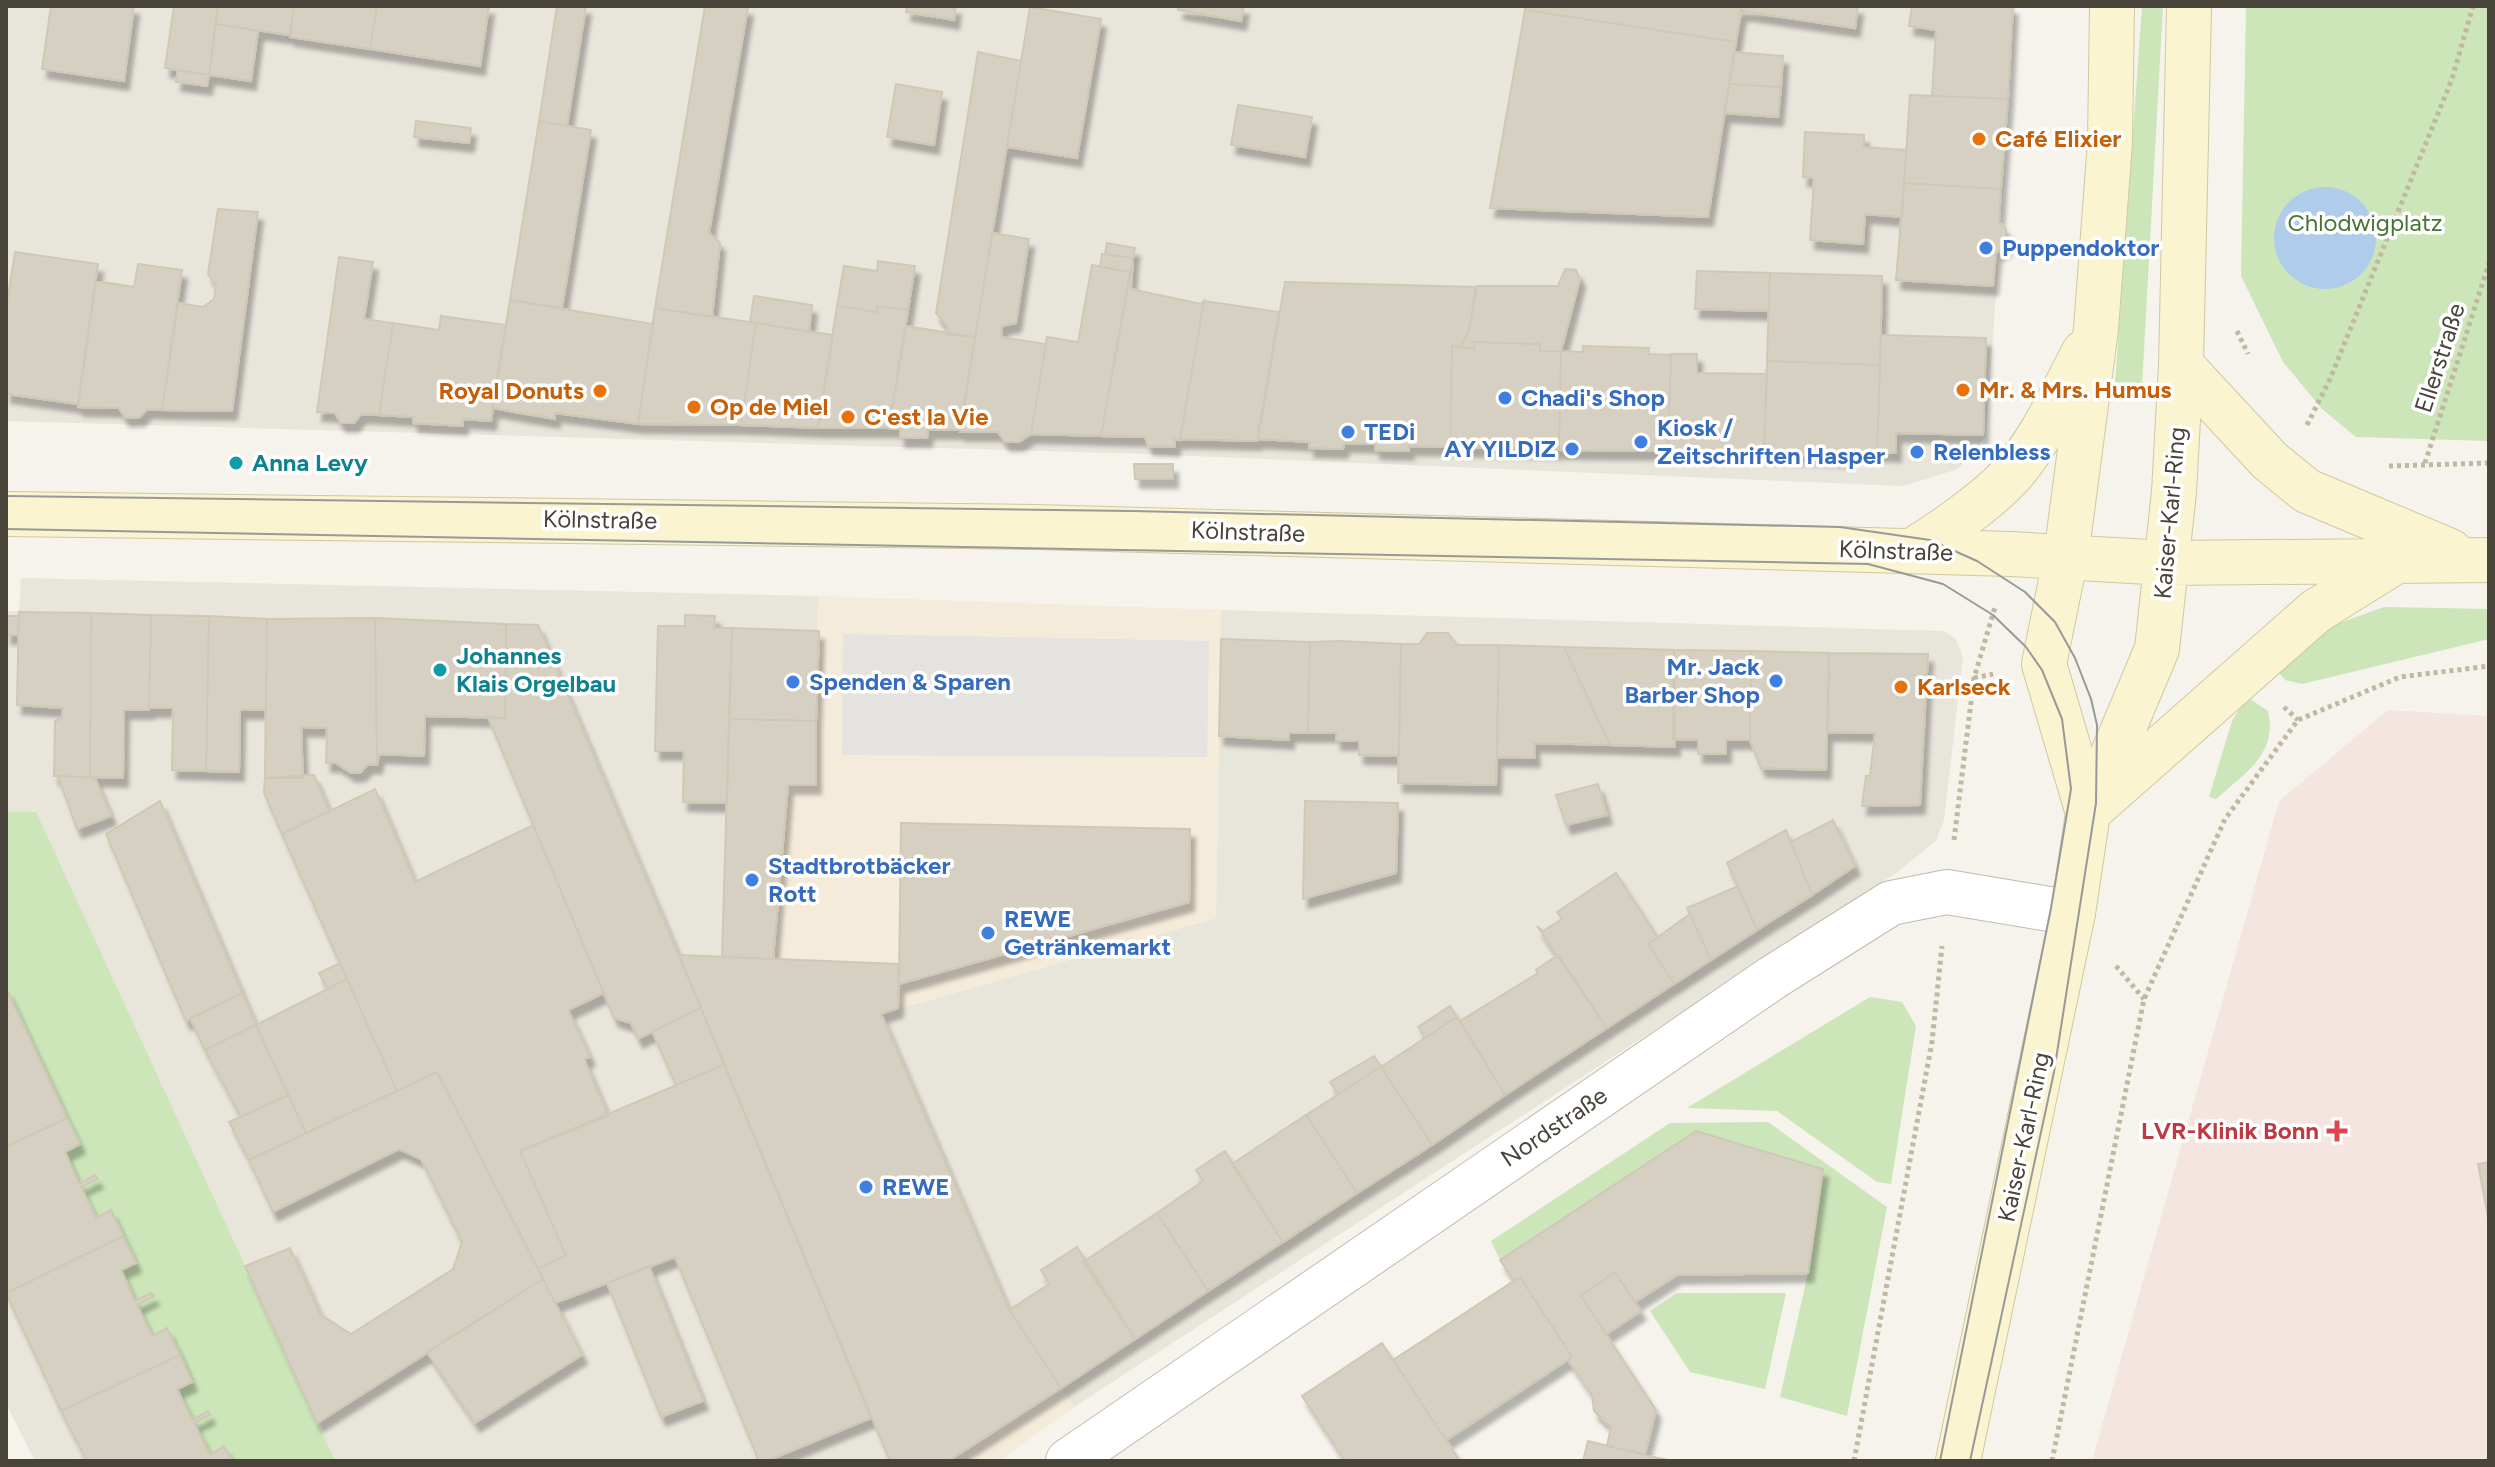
<svg xmlns="http://www.w3.org/2000/svg" width="2495" height="1467" viewBox="0 0 2495 1467" font-family="Figtree,sans-serif">
	<defs>
		<filter id="shadow"><feDropShadow dx="5" dy="9" stdDeviation="2" flood-color="#0004"/></filter>
	</defs>
	<rect width="100%" height="100%" fill="#f5f3ec"/>
	<path fill="#e8e5db" d="M6,6H2016L1986,436L1958,469L1903,486L1145,454L6,421Z
		M21,578L818,596L816,721L727,803L722,957L701,1008L890,1461H35L6,1404V611H19Z
		M1221,610L1944,631L1955,638L1963,657L1944,820L1936,841L1896,873L1074,1407L1009,1310L881,1014L1216,918Z"/>
	<path fill="#f4ebda" d="M818,596L1221,610L1216,918L881,1014L1009,1310L1074,1407L999,1461H890L679,955L722,956L727,803L816,721Z"/>
	<path fill="#f4e5e1" d="M2388,710L2489,716V1461H2092L2279,801Z"/>
	<path fill="#cce5b9" d="M2142,6H2163L2142,387L2115,384Z
		M2246,6H2489V441L2356,437L2322,409L2283,362L2241,276Z
		M2384,607L2489,609V639L2302,684L2285,680L2275,668L2331,626Z
		M2247,697L2268,711C2278,754 2245,773 2216,799L2209,797L2232,721Z
		M6,812H36L335,1461H232L224,1447L210,1455L194,1423L210,1414L208,1412L192,1420L177,1389L192,1381L167,1329L152,1336L137,1305L153,1296L135,1301L121,1270L136,1263L111,1211L96,1218L81,1187L97,1178L95,1175L79,1183L65,1152L79,1144L6,988Z
		M1870,997L1902,1002L1916,1026L1891,1184L1877,1182L1777,1111L1687,1108Z
		M1768,1122L1887,1207L1847,1416L1780,1397L1808,1273L1823,1169L1696,1132L1500,1260L1491,1241L1670,1123Z
		M1677,1293H1786L1765,1389L1690,1372L1650,1311Z"/>
	<path fill="#e4e3e0" d="M843,634L1209,641L1207,757L842,755Z"/>
	<path fill="#afcceb" d="M2274 238a51 51 0 1 1 102 0a51 51 0 1 1-102 0Z"/>
	<path fill="#d5d0c2" stroke="#d0c8b6" stroke-width="2" filter="url(#shadow)" d="M51,6H134L124,81L42,69Z
		M174,6H218L209,75L165,68Z
		M218,6H294L290,35L216,24Z
		M294,6H377L370,49L290,37Z
		M377,6H489L480,66L370,49Z
		M557,6H586L567,126L539,121Z
		M705,6L748,7L709,233L720,243L712,317L655,308Z
		M907,6H956L954,20L906,12Z
		M1179,6H1244L1241,21L1178,10Z
		M1526,6H1742L1736,42L1525,10Z
		M1742,6H1858L1855,28L1741,11Z
		M1912,6H2013L2008,99L1932,96L1936,30L1909,26Z
		M1030,7L1101,19L1077,158L1007,147Z
		M1525,10L1736,42L1708,217L1490,208Z
		M216,24L258,31L251,81L209,75Z
		M978,52L1021,61L975,337L947,334L948,327L936,313Z
		M1734,52L1783,56L1781,87L1729,84Z
		M178,70L209,75L207,86L176,82Z
		M896,84L942,92L934,145L887,137Z
		M1729,84L1781,87L1778,117L1724,113Z
		M1910,95L2008,99L2001,189L1904,183Z
		M1238,105L1312,117L1305,157L1231,145Z
		M416,121L471,128L469,143L414,137Z
		M539,121L591,130L562,308L510,300Z
		M1805,132L1864,135V147L1906,150L1902,217L1865,214L1863,244L1810,240L1814,178L1803,177Z
		M1904,183L2001,189L1999,222L2006,229V247L1996,253L1993,286L1896,280Z
		M218,209L258,212L232,411L162,410L178,303L203,307L214,299L216,285L208,274Z
		M992,233L1029,239L1016,323L1002,326L1001,337L1046,344L1031,434L1019,442H1005L998,432H960Z
		M1107,243L1135,248L1133,258L1105,254Z
		M15,252L98,264L78,404L6,394V309Z
		M1102,254L1133,258L1130,272L1100,267Z
		M339,257L373,262L364,319L393,323L379,415L361,414L354,423H341L335,413L317,412Z
		M1133,258L1131,289L1201,304L1204,301L1180,440L1175,439V447L1148,446L1145,437L1101,436Z
		M878,261L915,266L908,310L877,306V312L837,306L844,266L877,271Z
		M138,264L182,270L162,410L147,409L140,417L125,418L119,408L78,407L96,281L134,287Z
		M1092,265L1130,272L1101,436L1031,434L1047,337L1078,342Z
		M1565,269L1576,270L1580,279L1561,351H1540V344L1474,342V349L1460,347L1469,331L1477,286H1558Z
		M1697,271L1770,273L1769,311L1695,309Z
		M1770,273L1882,276L1880,365L1767,361Z
		M1285,282L1476,287L1469,331L1460,347L1452,346L1450,447L1409,446V451L1375,450V444L1344,443L1343,449L1309,448L1310,442L1258,439Z
		M754,296L812,305L809,332L750,322Z
		M510,300L653,324L638,424L555,413V419L492,408Z
		M1204,301L1279,312L1257,441L1180,439Z
		M837,306L877,312V306L908,310L889,428H818Z
		M655,308L756,323L741,425L638,424Z
		M441,316L506,325L491,421L463,419V426L413,423V417L379,415L393,323L439,330Z
		M756,323L833,335L818,428L741,425Z
		M906,326L975,337L960,430H928L927,438H900V429L889,428Z
		M1881,335L1986,338L1983,435L1896,433V453L1877,452Z
		M1474,342L1540,344V351H1561L1559,450L1450,447L1452,346L1474,349Z
		M1583,346L1649,348L1648,354L1671,355L1668,451L1559,450L1561,351L1583,352Z
		M1671,354H1697V373L1767,374L1764,454L1668,451Z
		M1767,361L1880,365L1877,452L1846,451V458L1764,454Z
		M1134,464H1173V479H1135Z
		M19,612L91,613L90,777L54,776L55,721L62,718L63,708L17,705Z
		M91,613L151,615L149,710H124L123,778L90,777Z
		M151,615L209,616L206,771L172,770L173,708H149Z
		M685,615L715,616L714,628H732L727,803L683,802L684,751H655L658,626H685Z
		M7,616H19L18,635H6Z
		M209,616L267,619L266,710H240L239,772L206,771Z
		M375,618L506,624L505,718L425,716L424,756L379,754L377,765Z
		M375,618L377,765L368,764L361,772L351,773L336,763H326L327,728L301,727L303,778H265L267,619Z
		M506,624L538,625L701,1008L638,1039L631,1023L614,1018L488,717L505,718Z
		M732,628L819,631L816,721L729,719Z
		M1427,633H1448L1457,645H1499L1496,785L1398,783L1401,644H1419Z
		M1221,639L1310,642L1308,733H1289V740L1219,736Z
		M1340,641L1401,644L1399,756L1359,755V741H1336V733H1308L1310,642Z
		M1499,645L1564,647L1610,745L1534,743L1535,758L1497,757Z
		M1564,647L1674,650L1675,747L1610,745Z
		M1674,650L1751,651L1750,740H1726V754H1698V740L1673,739Z
		M1751,651L1829,653L1826,770L1761,768L1750,740Z
		M1829,653L1928,654L1920,805L1862,806L1866,776H1870L1875,733L1828,732Z
		M729,719L816,721V785H788L773,959L722,957Z
		M314,775L329,811L282,834L264,793L265,778Z
		M58,776L95,778L111,816L77,829Z
		M1598,784L1607,815L1566,825L1556,795Z
		M375,789L415,882L533,825L604,993L568,1010L590,1057L584,1059L608,1116L520,1151L566,1255L538,1269L437,1072L397,1091L282,834Z
		M160,801L242,993L186,1021L106,834Z
		M1305,801L1398,803L1396,873L1303,899Z
		M1833,820L1855,866L1812,895L1791,842Z
		M901,823L1190,829L1189,902L899,984Z
		M1786,830L1812,895L1757,930L1727,863Z
		M1616,873L1658,938L1648,944L1674,984L1607,1028L1537,926L1543,931L1562,919L1557,912Z
		M1738,886L1757,930L1711,960L1687,908Z
		M1690,914L1711,960L1674,984L1648,944Z
		M679,955L899,964L898,1008L881,1014L1009,1310L1061,1388L948,1461H890Z
		M1558,955L1607,1028L1505,1095L1460,1021L1538,973L1536,970Z
		M340,963L347,979L327,989L319,973Z
		M347,979L397,1091L306,1133L256,1025Z
		M6,988L67,1118L6,1147Z
		M242,993L256,1025L205,1050L190,1018Z
		M1450,1006L1457,1017L1425,1038L1418,1027Z
		M701,1008L724,1065L676,1085L652,1031Z
		M1457,1017L1505,1095L1432,1145L1381,1067Z
		M256,1025L288,1095L241,1117L205,1050Z
		M1374,1056L1381,1067L1338,1094L1330,1082Z
		M724,1065L871,1418L767,1461H759L675,1257L555,1303L538,1269L566,1255L520,1151Z
		M1381,1067L1432,1145L1357,1193L1306,1115Z
		M437,1072L543,1279L317,1423L245,1266L290,1248L320,1314L351,1334L453,1269L462,1242L421,1159L399,1149L273,1212L249,1160Z
		M288,1095L306,1133L249,1160L229,1122Z
		M1306,1115L1357,1193L1283,1242L1232,1164Z
		M67,1118L80,1144L65,1152L79,1184L95,1175L98,1179L81,1187L96,1218L111,1210L123,1236L7,1293L6,1147Z
		M1696,1131L1823,1169L1808,1273L1677,1275L1635,1302L1615,1272L1581,1296L1656,1410L1645,1454L1607,1446L1611,1427L1594,1411L1592,1395L1568,1360L1572,1357L1520,1277L1514,1281L1500,1260Z
		M1225,1151L1283,1242L1208,1291L1157,1213L1203,1181L1196,1170Z
		M2489,1162V1222L2478,1164Z
		M1157,1213L1208,1291L1135,1339L1083,1262Z
		M123,1236L136,1263L121,1270L135,1301L151,1293L154,1296L137,1305L152,1336L167,1328L180,1355L61,1411L6,1293Z
		M1077,1247L1135,1339L1061,1388L1009,1310L1049,1284L1041,1270Z
		M649,1266L703,1401L661,1417L607,1283Z
		M1615,1272L1641,1311L1606,1334L1581,1296Z
		M1520,1277L1572,1357L1446,1440L1393,1360Z
		M543,1279L582,1355L475,1423L427,1352Z
		M1382,1343L1393,1360L1460,1461H1345L1302,1396Z
		M180,1355L192,1382L177,1389L192,1420L208,1411L210,1415L194,1423L210,1455L224,1446L232,1461H87L61,1411Z
		M1588,1441L1658,1458L1673,1461H1583Z"/>
	<g fill="none" stroke-linecap="round" stroke-linejoin="round">
		<g stroke="#bfbbaf" stroke-width="46">
			<path id="street" d="M1068,1461L1772,978L1891,903L1947,892L2073,913"/>
		</g>
		<g stroke="#d0c8a0" stroke-width="46">
			<path id="secondary" d="M2181,365L2270,461L2307,491L2450,551
				M6,514L1035,527L2011,554L2166,563L2489,560
				M1911,551C1939,535 1988,500 2010,476C2042,440 2062,393 2084,352
				M2095,806L2316,611L2398,560
				M2088,813L2044,664L2066,556L2096,329L2110,142L2112,6
				M1958,1461L2073,913L2088,813L2157,649L2174,492L2181,365L2189,6"/>
		</g>
		<path stroke="#c0b8a2" stroke-width="5" stroke-dasharray="4 4" stroke-linecap="butt" d="M2237,331L2248,354
			M2307,425L2330,379L2452,79L2473,6
			M2425,463L2489,263
			M2389,466L2489,463
			M1974,678L1993,674
			M2284,707L2298,720
			M1954,840L1974,678L1995,607
			M2116,966L2144,999
			M1854,1461L1932,1042L1942,946
			M2052,1461L2144,999L2225,819L2298,720L2400,677L2489,666"/>
		<use href="#street" stroke="#fff" stroke-width="44"/>
		<use href="#secondary" stroke="#faf4d0" stroke-width="44"/>
		<path stroke="#999" stroke-width="2" d="M6,496L1132,511L1840,527L1930,540L1977,561L2025,592L2055,622L2075,658L2091,699L2097,725L2096,803L2054,1072L1970,1461
			M6,529L1868,564L1943,584L1993,615L2026,647L2042,670L2062,719L2071,789L2051,908L1940,1461"/>
	</g>
	<g fill="#e8710a" stroke="#fff" stroke-width="3">
		<circle cx="1979" cy="139" r="8"/>
		<circle cx="1963" cy="390" r="8"/>
		<circle cx="600" cy="391" r="8"/>
		<circle cx="694" cy="407" r="8"/>
		<circle cx="848" cy="417" r="8"/>
		<circle cx="1901" cy="687" r="8"/>
	</g>
	<g fill="#3f7fe0" stroke="#fff" stroke-width="3">
		<circle cx="1986" cy="248" r="8"/>
		<circle cx="1505" cy="398" r="8"/>
		<circle cx="1348" cy="432" r="8"/>
		<circle cx="1641" cy="442" r="8"/>
		<circle cx="1572" cy="449" r="8"/>
		<circle cx="1917" cy="452" r="8"/>
		<circle cx="1776" cy="681" r="8"/>
		<circle cx="793" cy="682" r="8"/>
		<circle cx="752" cy="880" r="8"/>
		<circle cx="988" cy="933" r="8"/>
		<circle cx="866" cy="1187" r="8"/>
	</g>
	<g fill="#0f9aa8" stroke="#fff" stroke-width="3">
		<circle cx="236" cy="463" r="8"/>
		<circle cx="440" cy="670" r="8"/>
	</g>
	<path fill="#e0444e" stroke="#fff" stroke-width="3" d="M2333 1119h8v8h8v8h-8v8h-8v-8h-8v-8h8z"/>
	<g text-anchor="middle" stroke-width="7" stroke-linejoin="round" paint-order="stroke">
		<g font-size="24" font-weight="bold" fill="#c56008" stroke="#fff" text-anchor="start">
			<text x="1995" y="147">Café Elixier</text>
			<text x="1979" y="398">Mr. &amp; Mrs. Humus</text>
			<text x="584" y="399" text-anchor="end">Royal Donuts</text>
			<text x="710" y="415">Op de Miel</text>
			<text x="864" y="425">C'est la Vie</text>
			<text x="1917" y="695">Karlseck</text>
		</g>
		<g font-size="24" fill="#447631" stroke="#fff">
			<text x="2365" y="231">Chlodwigplatz</text>
		</g>
		<g font-size="24" font-weight="bold" fill="#366cbe" stroke="#fff" text-anchor="start">
			<text x="2002" y="256">Puppendoktor</text>
			<text x="1521" y="406">Chadi's Shop</text>
			<text x="1657" y="436">Kiosk /<tspan x="1657" dy="28">Zeitschriften Hasper</tspan></text>
			<text x="1364" y="440">TEDi</text>
			<text x="1556" y="457" text-anchor="end">AY YILDIZ</text>
			<text x="1933" y="460">Relenbless</text>
			<text x="1760" y="675" text-anchor="end">Mr. Jack<tspan x="1760" dy="28">Barber Shop</tspan></text>
			<text x="809" y="690">Spenden &amp; Sparen</text>
			<text x="768" y="874">Stadtbrotbäcker<tspan x="768" dy="28">Rott</tspan></text>
			<text x="1004" y="927">REWE<tspan x="1004" dy="28">Getränkemarkt</tspan></text>
			<text x="882" y="1195">REWE</text>
		</g>
		<g font-size="24" fill="#49443a" stroke="#fff">
			<text transform="translate(2440 358) rotate(-72)" y="8">Ellerstraße</text>
			<text transform="translate(2170 513) rotate(-85)" y="8">Kaiser-Karl-Ring</text>
			<text transform="translate(600 520) rotate(1)" y="8">Kölnstraße</text>
			<text transform="translate(1248 532) rotate(2)" y="8">Kölnstraße</text>
			<text transform="translate(1896 551) rotate(2)" y="8">Kölnstraße</text>
			<text transform="translate(1554 1127) rotate(-34)" y="8">Nordstraße</text>
			<text transform="translate(2024 1137) rotate(-78)" y="8">Kaiser-Karl-Ring</text>
		</g>
		<g font-size="24" font-weight="bold" fill="#0d838f" stroke="#fff" text-anchor="start">
			<text x="252" y="471">Anna Levy</text>
			<text x="456" y="664">Johannes<tspan x="456" dy="28">Klais Orgelbau</tspan></text>
		</g>
		<g font-size="24" font-weight="bold" fill="#be3a42" stroke="#fff" text-anchor="end">
			<text x="2319" y="1139">LVR-Klinik Bonn</text>
		</g>
	</g>
	<rect width="2495" height="1467" fill="none" stroke="#49443a" stroke-width="16"/>
</svg>
